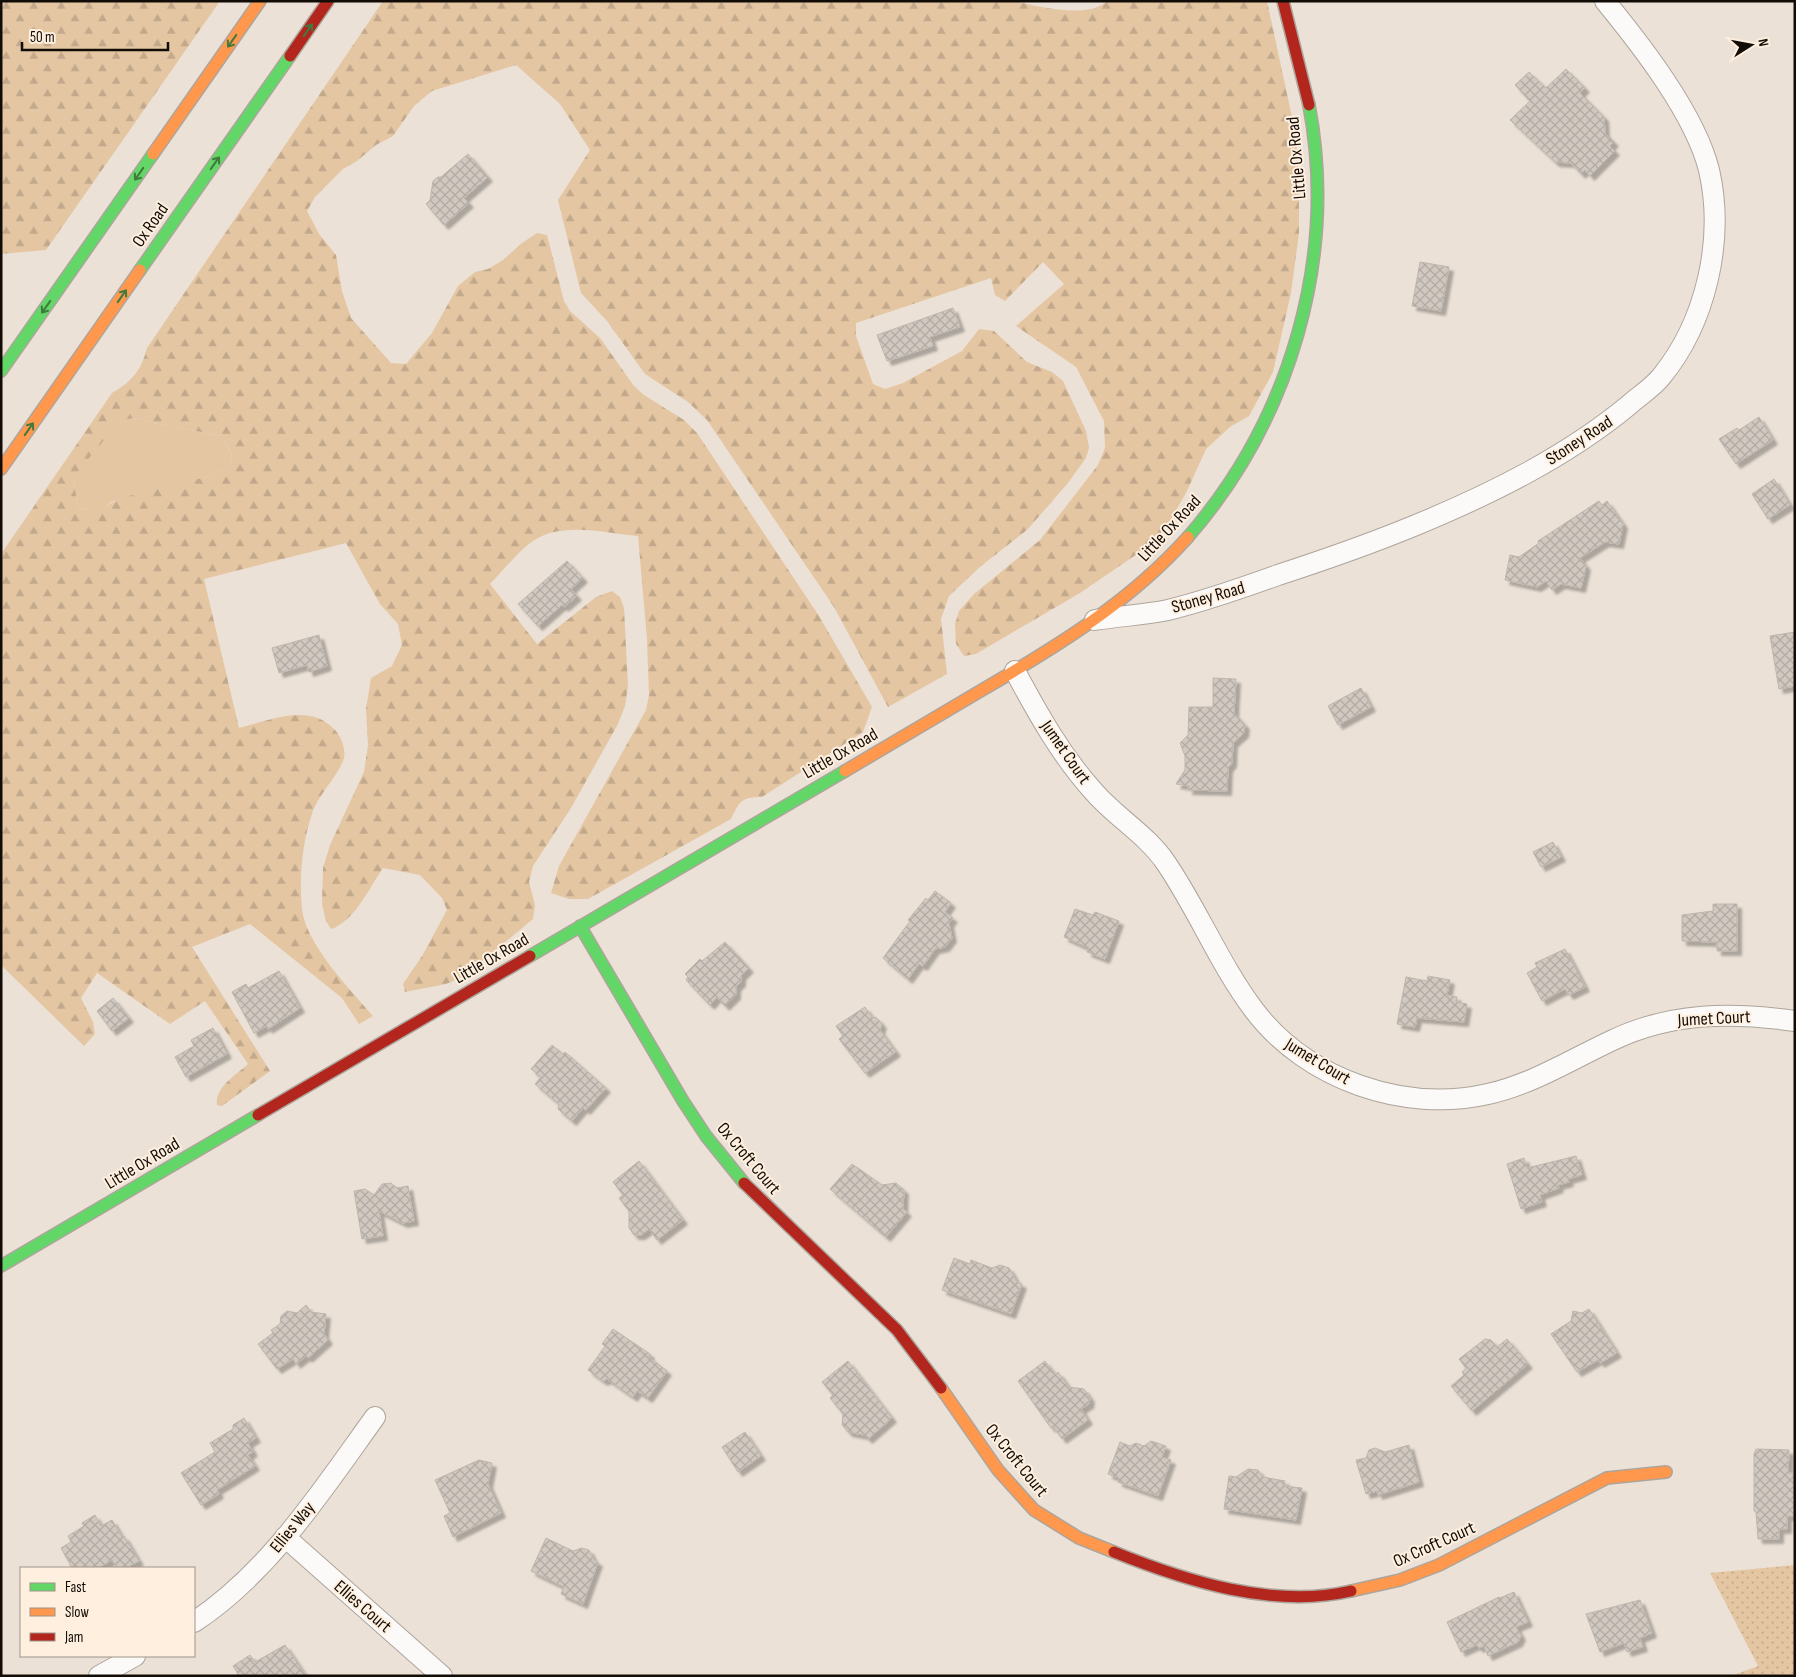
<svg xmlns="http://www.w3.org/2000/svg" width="1796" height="1677" viewBox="0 0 1796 1677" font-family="'Sofia Sans Condensed',sans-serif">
	<defs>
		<pattern id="forest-firs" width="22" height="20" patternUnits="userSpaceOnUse" patternTransform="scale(1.25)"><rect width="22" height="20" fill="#e4c6a3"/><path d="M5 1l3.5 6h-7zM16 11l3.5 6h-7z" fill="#c3a98b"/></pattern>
		<pattern id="park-dots" width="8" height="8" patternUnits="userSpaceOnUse" patternTransform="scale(1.25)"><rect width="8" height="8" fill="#e4c6a3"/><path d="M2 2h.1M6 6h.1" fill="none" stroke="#c3a98b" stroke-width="1.8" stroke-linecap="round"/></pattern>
		<pattern id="building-cross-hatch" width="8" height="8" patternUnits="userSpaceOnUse" patternTransform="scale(1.25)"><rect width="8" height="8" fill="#d1c9c0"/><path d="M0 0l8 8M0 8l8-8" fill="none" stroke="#b2aba4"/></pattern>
		<filter id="shadow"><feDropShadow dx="4.5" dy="4.5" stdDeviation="1" flood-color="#0004"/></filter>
	</defs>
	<rect width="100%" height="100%" fill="#ebe1d6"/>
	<path fill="#e4c6a3" d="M138,418L153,423L222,436L231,452L232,459L227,468L210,476L111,502C100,513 93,511 78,508L74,482L78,470L116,426L128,419Z"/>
	<path fill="url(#forest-firs)" fill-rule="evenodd" d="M1,1H220L46,250L1,254Z
		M383,1H1015C1038,7 1089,19 1107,1H1267L1295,131L1299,177V233L1291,293L1273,372L1249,416L1230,427L1206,449L1187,491L1166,528L1140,552L1080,593L976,654L964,656L956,644L955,624L959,611L974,594L1040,540L1098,465L1105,448L1104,421L1076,367L1016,326L1064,284L1043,262L1005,301L995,295L991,278L856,323V336L873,384L885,389L903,383L962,351L979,329L994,331L1027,362L1052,372L1063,381L1086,431L1089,448L1086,458L1068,483L1027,530L981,566L949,596L941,619L947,674L888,707L834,607L707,420L688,402L645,374L607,321L581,293L558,200L590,150L560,104L516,65L432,91L414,106L393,136L376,145L357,161L343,169L315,197L307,211L319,234L336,255L342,291L351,318L391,363L406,364L432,333L458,286L475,272L488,269L503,260L522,243L537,233L547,235L564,301L570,311L600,338L634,386L644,395L684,420L697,433L819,616L872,707L863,732L762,797C741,797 740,801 731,819L588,899H569L551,893L559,866L646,710L649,695L647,639L638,536C604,533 560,520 530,543C516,554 503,571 490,584L537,644L596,597L612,591L620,597L624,608L628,686L625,706L618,724L571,808L533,866L529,882L535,905L533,919L463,977L446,984L405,992L403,984L422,956L447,910L442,898L420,875L383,868C369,888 355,921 331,929L326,921L322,904L323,868L330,845L364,772L368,745L366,709L371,678L392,666L402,645L398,624L380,604L346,543L204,579L239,728C270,720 310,702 335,730C341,736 346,749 344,758C339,775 317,796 312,814C302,843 299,879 302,909C306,945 350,989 373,1016L359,1024L342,998L250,924L192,947L270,1071L222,1106L217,1105C214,1088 237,1074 248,1064L205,1001L170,1024L97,973L81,998L93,1022L95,1034L84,1046L1,965V554L112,393C133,381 141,370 147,348ZM138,418L153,423L222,436L231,452L232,459L227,468L210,476L125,497C102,505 106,514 78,508L74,482L79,470L116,426L128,419Z"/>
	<path fill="url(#park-dots)" d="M1795,1565V1676H1731L1758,1666L1710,1573Z"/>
	<path fill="url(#building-cross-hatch)" stroke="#beb6ad" filter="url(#shadow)" d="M1566,69L1585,88L1580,93L1604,117L1605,133L1614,142L1610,146L1615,151L1590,176L1585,170L1581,174L1571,163L1555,162L1510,120L1530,101L1515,85L1529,72L1546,88Z
		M468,154L488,177L464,198L469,203L444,225L426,204L430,200L433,181L438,177H441Z
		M1420,262L1449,267L1441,311L1412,306Z
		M953,308L960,327L930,337L933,346L887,361L877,335Z
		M1759,417L1773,440L1736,464L1719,439L1737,428L1739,430Z
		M1774,479L1790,505L1768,519L1752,494Z
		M1599,501L1602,505L1607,501L1623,524L1619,544L1605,542L1580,558L1586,566L1581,588L1561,584L1552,590L1546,581L1537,587L1505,580L1510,555L1519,557L1539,543L1538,541Z
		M567,561L583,578L571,589L577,596L564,607L562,605L538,626L518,604Z
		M1795,632V686L1779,689L1770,636Z
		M319,635L327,666L309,672L307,665L279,673L272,648Z
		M1213,678L1236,679L1234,713L1245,725L1244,733L1233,743L1232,763L1228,768L1227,791L1188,790L1189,786L1176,784L1185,770V756L1180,743L1188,735L1189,707H1213Z
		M1361,688L1371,707L1338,725L1328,706Z
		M1553,842L1561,857L1541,867L1533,852Z
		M935,891L951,903L945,912L953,918L949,923L952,938L945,947L935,949L923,966L919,964L908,979L883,958L910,921L908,920L926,898L928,900Z
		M1713,904H1737V951H1717V942L1682,941V915L1713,911Z
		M1075,909L1093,915L1095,912L1119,921L1105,959L1087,952L1089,948L1064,937Z
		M725,942L749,968L741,976V982L736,987V995L725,1006L717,997L710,1005L686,980L688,977L685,974L700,959L702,961Z
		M1565,949L1585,987L1569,995L1565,989L1542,1001L1527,973L1537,967L1535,963Z
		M279,971L300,1008L268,1029L267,1026L254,1033L232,992L246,984L248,988Z
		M1428,976L1450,980L1447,995L1457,997L1456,1002L1467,1004L1464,1022L1417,1018L1415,1027L1397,1024L1406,977L1427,981Z
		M113,998L129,1018L112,1031L97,1011Z
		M865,1007L872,1017L877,1018L882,1024L880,1030L896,1052L865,1073L839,1039L843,1036L836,1026Z
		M213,1028L227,1054L186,1077L175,1057L194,1046L191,1040Z
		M552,1045L563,1054L565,1052L606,1088L586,1110L583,1108L572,1121L558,1109L559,1104L535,1084L541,1077L531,1069Z
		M1576,1156L1582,1175L1568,1179L1569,1182L1558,1185L1559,1188L1540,1195L1542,1202L1521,1209L1507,1164L1524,1158L1527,1168Z
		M639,1161L683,1220L657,1240L649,1229L641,1235H634L629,1228V1211L619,1198L623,1195L613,1182Z
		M852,1164L882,1185L896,1183L904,1190L903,1209L907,1212L886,1237L830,1189Z
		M391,1183L397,1188L408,1186L414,1221L403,1223L379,1211L383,1236L362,1239L354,1191L365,1189L374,1195L382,1184Z
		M954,1258L970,1264L971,1260L992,1268L1000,1265L1009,1268L1017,1282L1022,1284L1011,1314L942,1290Z
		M306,1305L311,1312L326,1314L324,1334L328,1340L308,1358L306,1356L296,1364L293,1359L277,1369L258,1344L273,1333L271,1330L280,1324L281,1316L287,1311L297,1313Z
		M1589,1309L1617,1353L1600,1363L1598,1360L1577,1372L1551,1334L1571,1321L1573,1311L1582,1313Z
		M613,1329L650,1354L649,1357L667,1371L648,1398L637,1391L633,1397L607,1379L603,1381L588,1370L605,1346L602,1344Z
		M1485,1339L1491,1340L1497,1347L1507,1339L1528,1364L1472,1411L1451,1386L1464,1375L1462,1372L1466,1368L1459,1359Z
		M848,1361L892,1418L868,1439L864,1435L848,1432L842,1425L843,1414L830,1398L833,1395L822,1382Z
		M1045,1361L1055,1375L1058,1372L1069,1387L1084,1389L1090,1398L1089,1404L1081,1409L1088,1420L1062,1439L1053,1426L1051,1428L1018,1381Z
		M244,1418L256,1438L248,1443L253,1452L248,1455L255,1466L217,1490L219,1494L201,1505L181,1473L215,1452L210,1443L233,1429V1425Z
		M745,1432L761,1456L738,1472L722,1447Z
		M1151,1441L1166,1446L1162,1457L1171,1460L1158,1496L1118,1482L1119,1478L1108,1474L1120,1442L1130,1446L1136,1443L1144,1446Z
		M1409,1445L1419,1482L1378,1495L1377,1491L1366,1494L1356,1460L1366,1458L1369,1450L1375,1448L1385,1452Z
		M1756,1449L1789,1450L1788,1473H1793L1795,1516H1787V1529H1779V1539H1758L1756,1512L1754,1511V1454Z
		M479,1460L492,1463L488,1484L501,1513L453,1537L444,1516L450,1513L435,1480Z
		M1248,1469L1258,1470L1263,1477L1285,1481L1284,1486L1302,1488L1296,1520L1224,1509L1229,1476L1236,1477Z
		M95,1515L101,1526L112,1520L122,1537L124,1536L139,1561L126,1568H117L112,1560L98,1568H72L61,1548L71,1542L68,1536L84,1526L82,1523Z
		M546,1538L573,1551L582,1548L589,1550L594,1560L598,1562L583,1604L561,1594L564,1587L531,1571Z
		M1514,1592L1528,1622L1516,1627L1521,1636L1518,1642L1488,1656L1484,1646L1479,1648L1476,1645L1461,1652L1447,1622L1499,1597L1500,1598Z
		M1640,1600L1652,1633L1640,1638L1643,1647L1627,1652L1624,1643L1600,1652L1586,1614Z
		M285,1645L306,1676H236L238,1674L233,1666L250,1655L255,1662Z"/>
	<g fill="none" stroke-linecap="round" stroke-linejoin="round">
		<g stroke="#ada59c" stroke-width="22">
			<path id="street" d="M1095,620C1119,616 1144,615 1168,610C1205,601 1242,588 1278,575C1324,560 1370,544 1416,525C1491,494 1566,457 1629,405C1639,396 1652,388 1661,377C1706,322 1725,240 1709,170C1695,114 1641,45 1605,1
				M1015,671C1038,714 1062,757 1095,793C1117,818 1147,835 1166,863C1198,910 1220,965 1254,1010C1307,1080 1404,1113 1488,1094C1533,1084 1572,1059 1613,1040C1672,1012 1732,1012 1795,1021
				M285,1537L442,1676
				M194,1622C269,1573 323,1489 375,1417
				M99,1676L135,1656"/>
		</g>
		<g stroke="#ada59c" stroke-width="14">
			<path id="fast" d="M140,270L290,56
				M1,371L153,154
				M1188,537C1290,420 1338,258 1309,105
				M580,926L683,1101L706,1136L744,1183
				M530,956L845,771
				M1,1266L258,1115"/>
		</g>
		<g stroke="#ada59c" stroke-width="14">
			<path id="slow" d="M153,154L260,1
				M1,469L140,270
				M845,771C891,744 936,717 982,690C1056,647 1130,602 1188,537
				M941,1388L998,1470L1034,1510L1079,1538L1114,1552
				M1351,1591L1400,1580L1439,1565L1607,1478L1666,1472"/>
		</g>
		<g stroke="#ada59c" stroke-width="14">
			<path id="jam" d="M1283,1L1309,105
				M290,56L328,1
				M258,1115L530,956
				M744,1183L897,1330L941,1388
				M1114,1552C1186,1581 1273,1609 1351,1591"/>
		</g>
		<use href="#street" stroke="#fcfaf9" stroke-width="20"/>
		<use href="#fast" stroke="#63d668" stroke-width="11"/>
		<use href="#slow" stroke="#ff974d" stroke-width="11"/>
		<use href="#jam" stroke="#b3261e" stroke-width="11"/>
	</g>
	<defs><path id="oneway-shaft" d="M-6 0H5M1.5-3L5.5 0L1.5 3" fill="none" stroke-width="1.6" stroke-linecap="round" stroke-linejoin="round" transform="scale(1.25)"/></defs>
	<g stroke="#3f7b3c">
		<use href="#oneway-shaft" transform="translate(308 30) rotate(-55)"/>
		<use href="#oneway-shaft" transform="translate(232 41) rotate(125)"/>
		<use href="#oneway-shaft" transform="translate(215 163) rotate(-55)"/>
		<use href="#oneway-shaft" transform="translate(139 174) rotate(125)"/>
		<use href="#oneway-shaft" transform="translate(122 296) rotate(-55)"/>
		<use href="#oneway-shaft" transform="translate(46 307) rotate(125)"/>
		<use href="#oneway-shaft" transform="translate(29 429) rotate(-55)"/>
	</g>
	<g text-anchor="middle" stroke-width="4" stroke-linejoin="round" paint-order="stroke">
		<g font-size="18" fill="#120c06" stroke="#feefdf">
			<text transform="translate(1296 158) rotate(-95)" y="6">Little Ox Road</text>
			<text transform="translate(150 225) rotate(-55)" y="6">Ox Road</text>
			<text transform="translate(1579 440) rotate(-33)" y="6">Stoney Road</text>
			<text transform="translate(1169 528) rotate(-47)" y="6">Little Ox Road</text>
			<text transform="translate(1208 597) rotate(-16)" y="6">Stoney Road</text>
			<text transform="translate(1066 752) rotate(55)" y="6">Jumet Court</text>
			<text transform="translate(840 753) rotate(-30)" y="6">Little Ox Road</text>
			<text transform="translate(491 958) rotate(-30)" y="6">Little Ox Road</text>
			<text transform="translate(1714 1018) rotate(-3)" y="6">Jumet Court</text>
			<text transform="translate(1318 1061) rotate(31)" y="6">Jumet Court</text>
			<text transform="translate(749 1158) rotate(50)" y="6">Ox Croft Court</text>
			<text transform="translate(142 1163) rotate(-31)" y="6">Little Ox Road</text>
			<text transform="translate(1017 1460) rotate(51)" y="6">Ox Croft Court</text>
			<text transform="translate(292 1527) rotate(-51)" y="6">Ellies Way</text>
			<text transform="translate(1434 1544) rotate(-24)" y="6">Ox Croft Court</text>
			<text transform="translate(363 1606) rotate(41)" y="6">Ellies Court</text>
		</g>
	</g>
	<rect width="1796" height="1677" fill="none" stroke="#120c06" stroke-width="5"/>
	<rect x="20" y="1567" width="175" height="90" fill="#feefdf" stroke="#a09488"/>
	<rect x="30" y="1583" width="25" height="8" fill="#63d668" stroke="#a09488"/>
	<text x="65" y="1592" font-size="15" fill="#120c06">Fast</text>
	<rect x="30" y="1608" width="25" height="8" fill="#ff974d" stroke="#a09488"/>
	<text x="65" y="1617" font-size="15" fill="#120c06">Slow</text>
	<rect x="30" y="1633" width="25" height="8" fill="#b3261e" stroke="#a09488"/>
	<text x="65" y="1642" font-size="15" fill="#120c06">Jam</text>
	<g transform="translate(1751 45) rotate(79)" stroke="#feefdf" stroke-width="4" paint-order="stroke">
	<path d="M0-4L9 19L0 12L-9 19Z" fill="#120c06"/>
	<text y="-8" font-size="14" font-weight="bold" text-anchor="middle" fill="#120c06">N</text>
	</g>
	<path d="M22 42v8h146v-8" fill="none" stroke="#120c06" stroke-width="2.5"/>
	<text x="30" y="42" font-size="15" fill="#120c06" stroke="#feefdf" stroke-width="4" paint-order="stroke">50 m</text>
</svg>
